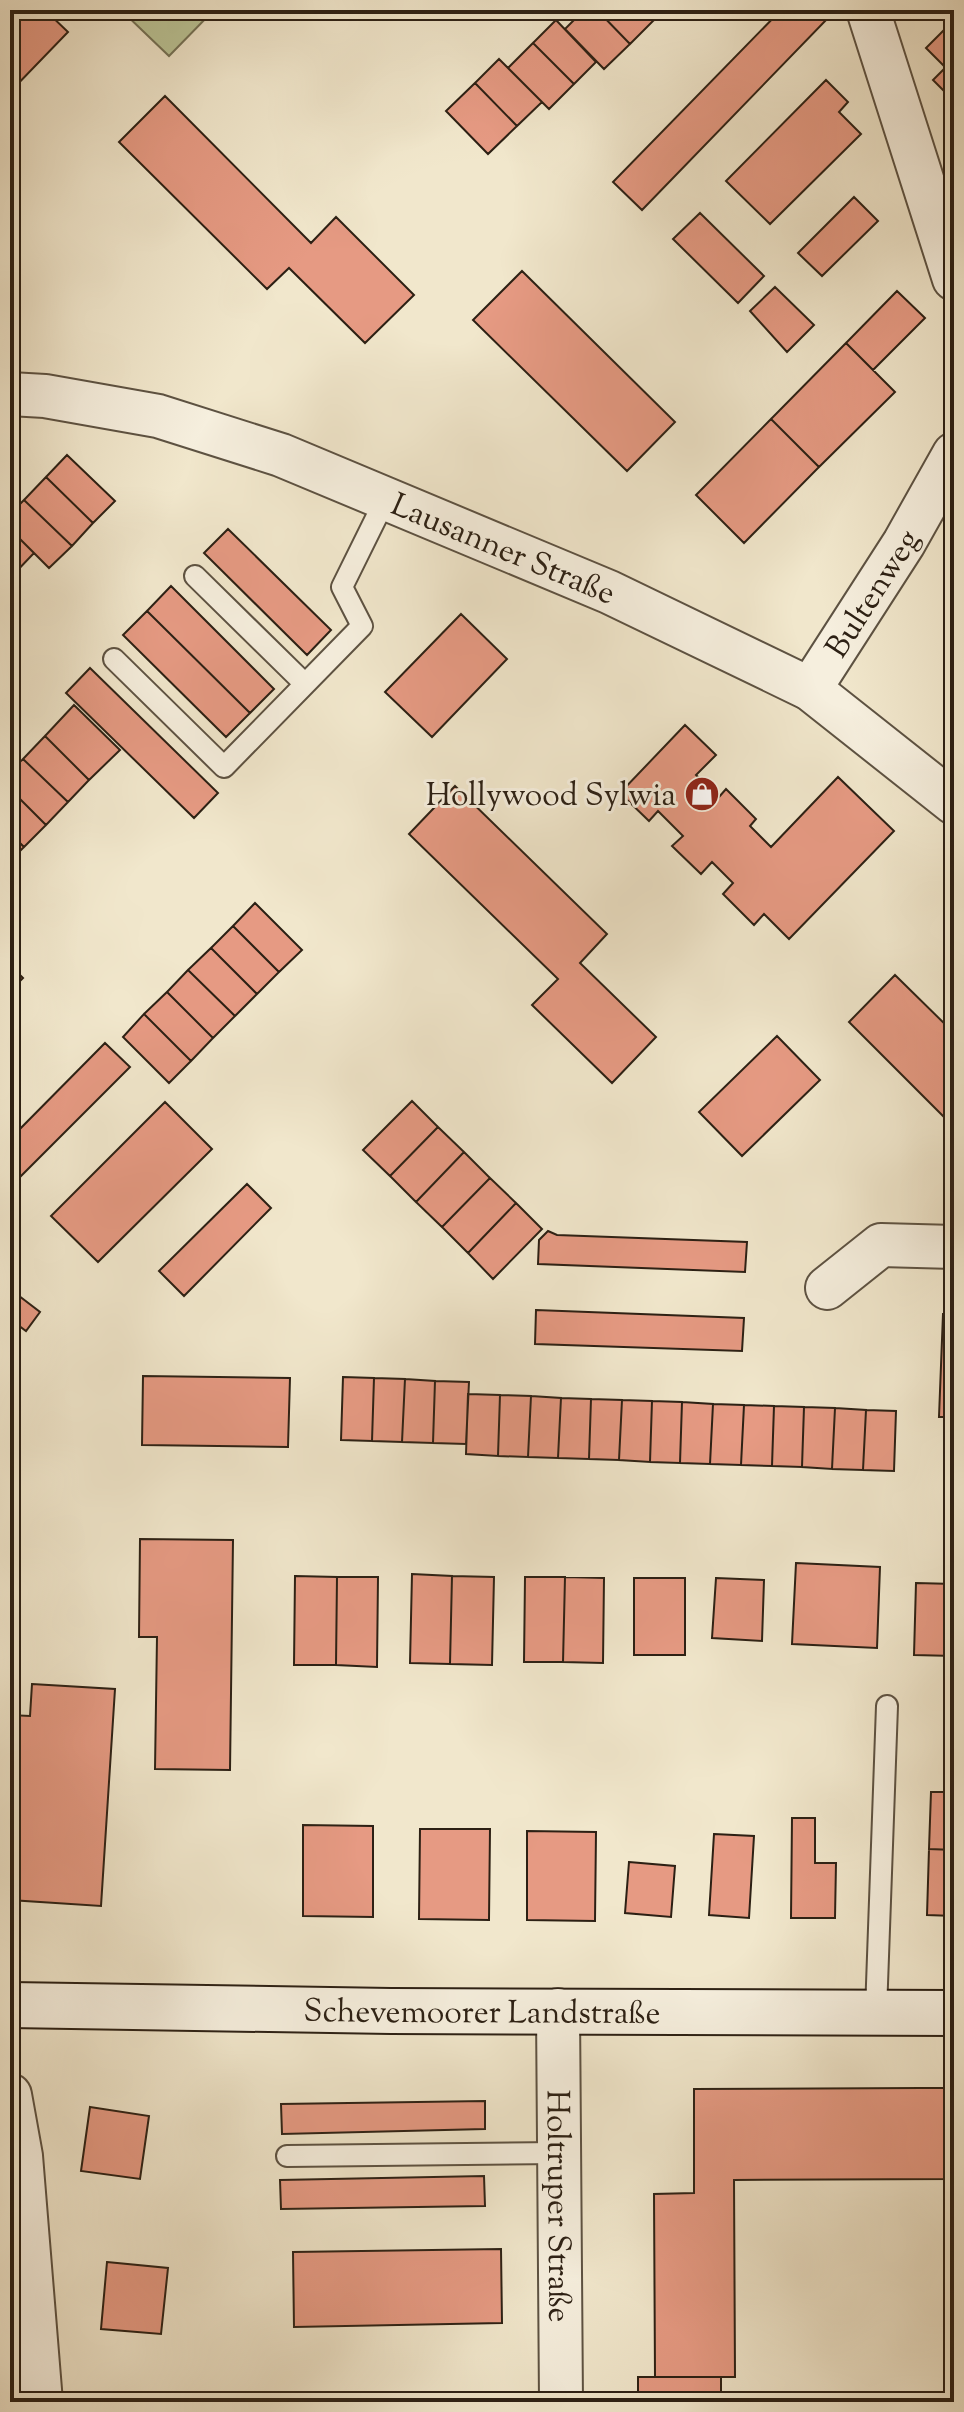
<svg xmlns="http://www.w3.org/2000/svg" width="964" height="2412" viewBox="0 0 964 2412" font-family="'Sorts Mill Goudy',serif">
	<rect width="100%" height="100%" fill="#f1e7cc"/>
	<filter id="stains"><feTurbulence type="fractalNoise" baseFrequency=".0025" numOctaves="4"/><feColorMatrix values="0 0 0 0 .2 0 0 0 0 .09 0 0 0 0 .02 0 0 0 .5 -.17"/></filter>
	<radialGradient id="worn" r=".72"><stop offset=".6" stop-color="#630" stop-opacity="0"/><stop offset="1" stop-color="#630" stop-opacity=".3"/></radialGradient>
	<path fill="#bbc597" stroke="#747256" stroke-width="2" d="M121,10H214L169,56Z"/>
	<path fill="#e69a83" stroke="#2c2014" stroke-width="2" d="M10,10H45L68,32L10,92Z
		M584,10H597L630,44L604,69L565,29Z
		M597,10H645L654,20L630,44Z
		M645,10H664L654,20Z
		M781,10H820L828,18L642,210L613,182Z
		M556,20L596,62L574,84L533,43Z
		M951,23L954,26V76L926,48Z
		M533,43L574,84L549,109L508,68Z
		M499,59L542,102L517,126L475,83Z
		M946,67L954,76V101L933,80Z
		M826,80L848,102L839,112L861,134L770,224L726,181Z
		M475,83L517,126L488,154L446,111Z
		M165,96L311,243L336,217L414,295L365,343L289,268L267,289L119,142Z
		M854,197L878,221L822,276L798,253Z
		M700,213L764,276L738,303L673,239Z
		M522,271L675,422L627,471L473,320Z
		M775,287L814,325L787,352L750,311Z
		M897,291L925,318L873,370L846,343Z
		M846,343L895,392L819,467L771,419Z
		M771,419L819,467L744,543L696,495Z
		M67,455L115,501L93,523L46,477Z
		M46,477L93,523L72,546L24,500Z
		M24,500L72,546L49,568L10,529V514Z
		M10,529L34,553L13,575L10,572Z
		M228,529L331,630L307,655L204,553Z
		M171,586L274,689L250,713L147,611Z
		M147,611L250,713L226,737L123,635Z
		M461,614L507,659L432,737L385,692Z
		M90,668L218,793L194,818L66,693Z
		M74,705L120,750L89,780L45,736Z
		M685,725L716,755L696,775L719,797L726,789L756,819L750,826L771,847L838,777L894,831L789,939L764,914L754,925L723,894L733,883L712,862L701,874L672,846L683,836L658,811L649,821L620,793Z
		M45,736L89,780L68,802L23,759Z
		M23,759L68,802L46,825L10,789V771Z
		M455,786L607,934L580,963L656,1037L612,1083L532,1005L558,979L409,834Z
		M10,789L46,825L24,847L10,833Z
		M10,833L24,847L10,861Z
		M255,903L302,950L279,972L233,926Z
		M233,926L279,972L257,994L211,948Z
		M211,948L257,994L235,1016L188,970Z
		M10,965L23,978L10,991Z
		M188,970L235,1016L213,1038L167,992Z
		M895,975L954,1033V1127L849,1022Z
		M167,992L213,1038L191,1061L144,1014Z
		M144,1014L191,1061L169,1083L123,1037Z
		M777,1036L820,1080L742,1156L699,1112Z
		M105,1043L130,1067L16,1181L10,1175V1139Z
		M412,1101L438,1127L390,1176L363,1150Z
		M165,1102L212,1149L98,1262L51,1216Z
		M438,1127L464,1152L416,1202L390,1176Z
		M464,1152L490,1178L442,1227L416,1202Z
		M490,1178L516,1203L468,1253L442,1227Z
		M247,1184L271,1208L184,1296L159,1271Z
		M516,1203L542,1229L493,1279L468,1253Z
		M548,1231L557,1235L747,1242L745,1272L538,1264L539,1240Z
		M10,1289L40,1312L26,1331L10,1319Z
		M536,1310L744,1318L742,1351L535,1344Z
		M943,1314L954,1315V1417H939Z
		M143,1376L290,1378L288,1447L142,1445Z
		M343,1377L374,1378L372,1441L341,1440Z
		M374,1378L405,1379L402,1442L372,1441Z
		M405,1379L435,1381L433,1443L402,1442Z
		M435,1381L469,1382L466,1444L433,1443Z
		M468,1394L500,1395L498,1456L466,1454Z
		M500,1395L531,1396L528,1457L498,1456Z
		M531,1396L561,1398L558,1458L528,1457Z
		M561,1398L591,1399L589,1459L558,1458Z
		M591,1399L622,1400L619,1460L589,1459Z
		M622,1400L652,1401L650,1462L619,1460Z
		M652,1401L682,1402L680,1463L650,1462Z
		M682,1402L713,1404L710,1464L680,1463Z
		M713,1404L744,1405L741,1465L710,1464Z
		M744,1405L774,1406L772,1466L741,1465Z
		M774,1406L804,1407L802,1467L772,1466Z
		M804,1407L835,1408L832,1469L802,1467Z
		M835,1408L866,1410L863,1470L832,1469Z
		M866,1410L896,1411L894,1471L863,1470Z
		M140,1539L233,1540L230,1770L155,1769L157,1637H139Z
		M796,1563L880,1567L877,1648L792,1644Z
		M412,1574L452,1576L450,1664L410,1663Z
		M295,1576L337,1577L336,1665H294Z
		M452,1576L494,1577L492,1665L450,1664Z
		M337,1577H378L377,1667L336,1665Z
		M525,1577H565L563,1662H524Z
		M565,1577L604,1578L603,1663L563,1662Z
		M634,1578H685V1655H634Z
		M716,1578L764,1580L762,1641L712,1638Z
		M916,1583L954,1584V1656L914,1655Z
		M32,1684L115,1689L101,1906L10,1900V1715L30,1716Z
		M931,1792H954V1850L929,1849Z
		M792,1818H815V1863H836L835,1918H791Z
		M303,1825L373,1826V1917L303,1916Z
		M420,1829H490L489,1920L419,1919Z
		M527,1831L596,1832L595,1921L527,1920Z
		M714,1834L754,1836L749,1918L709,1915Z
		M929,1849L954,1850V1916L927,1915Z
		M629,1862L675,1866L671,1917L625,1913Z
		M922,2088H954V2179L734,2180L735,2377H655L654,2194L694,2193V2089Z
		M485,2101V2129L282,2134L281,2104Z
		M90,2107L149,2116L140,2179L81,2171Z
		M484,2176L485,2206L281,2209L280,2180Z
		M501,2249L502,2323L294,2327L293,2252Z
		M107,2262L168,2268L161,2334L101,2329Z
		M638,2377H721V2402H638Z"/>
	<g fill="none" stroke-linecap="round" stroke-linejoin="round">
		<g stroke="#5d5242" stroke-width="24">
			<path id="lane" d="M195,576L305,684
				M114,659L224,767L362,626L342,587L386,498
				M876,2012L887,1706
				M287,2156L559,2153"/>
		</g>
		<g stroke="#5d5242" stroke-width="46">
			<g id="street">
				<path d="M868,10L954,279"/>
				<path id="s1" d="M10,394L45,396L158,416L281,455L609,592L810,689L954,803"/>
				<path id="s2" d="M810,689L904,543L954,454"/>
				<path d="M827,1288L881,1245L954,1247"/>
				<path id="s3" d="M558,2010L561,2402"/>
				<path d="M10,2095L21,2156L41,2402"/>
			</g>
		</g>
		<g stroke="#2c2014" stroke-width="48">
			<g id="secondary">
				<path id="s4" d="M10,2005L391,2011L954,2013"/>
			</g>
		</g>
		<use href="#lane" stroke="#f6efde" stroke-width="20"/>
		<use href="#street" stroke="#f6efde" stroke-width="42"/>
		<use href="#secondary" stroke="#f6efde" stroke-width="44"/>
	</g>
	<defs>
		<g id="shop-disc" transform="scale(1.8)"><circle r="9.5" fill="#8f2418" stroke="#f6efde"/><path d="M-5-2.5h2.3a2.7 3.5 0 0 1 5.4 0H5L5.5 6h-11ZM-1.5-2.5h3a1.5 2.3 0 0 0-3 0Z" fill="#fff"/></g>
	</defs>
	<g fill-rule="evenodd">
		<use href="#shop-disc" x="702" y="794"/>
	</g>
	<g text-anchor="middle" stroke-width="6" stroke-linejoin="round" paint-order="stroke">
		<g font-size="32" fill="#2c2014" stroke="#f6efde">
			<text dy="11" stroke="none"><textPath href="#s1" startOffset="520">Lausanner Straße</textPath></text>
			<text dy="11" stroke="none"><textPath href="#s2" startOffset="114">Bultenweg</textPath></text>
			<text dy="11" stroke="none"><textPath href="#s4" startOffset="472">Schevemoorer Landstraße</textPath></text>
			<text dy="11" stroke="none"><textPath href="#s3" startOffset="196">Holtruper Straße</textPath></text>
		</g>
		<g font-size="32" fill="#2c2014" stroke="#f6efde" text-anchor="end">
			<text x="676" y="805">Hollywood Sylwia</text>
		</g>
	</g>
	<rect width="964" height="2412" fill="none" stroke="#f1e7cc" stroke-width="40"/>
	<rect x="12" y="12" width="940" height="2388" fill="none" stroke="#2c2014" stroke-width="4"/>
	<rect x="20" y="20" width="924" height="2372" fill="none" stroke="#2c2014" stroke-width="2"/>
	<rect width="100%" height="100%" filter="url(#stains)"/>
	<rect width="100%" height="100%" fill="url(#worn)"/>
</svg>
